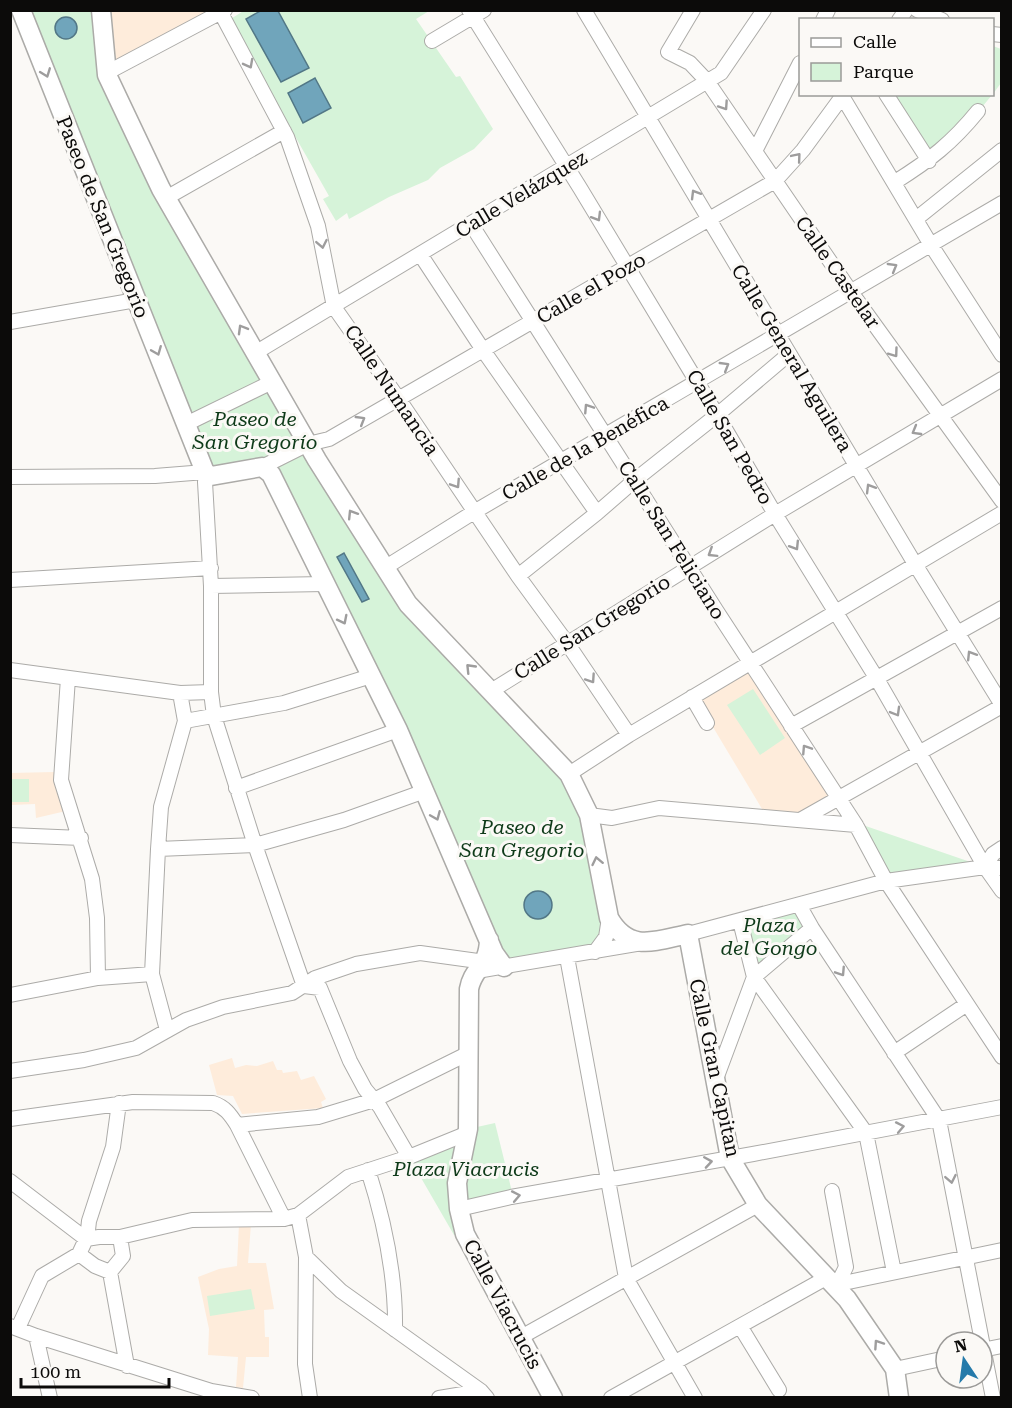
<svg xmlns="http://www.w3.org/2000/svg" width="1012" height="1408" viewBox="0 0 1012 1408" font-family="'Roboto Serif',serif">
	<rect width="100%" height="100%" fill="#fbf9f6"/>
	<path fill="#feecdb" d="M101,11H225L112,70Z
		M749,666L834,797L799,818L765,814L695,697Z
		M54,772L66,811L36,818L35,804L11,805L10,773Z
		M232,1058L235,1068L246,1065L257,1066L273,1061L277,1070H282L283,1073L297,1071L301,1080L314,1076L326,1099L321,1102L323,1108L242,1114L233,1096L217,1095L209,1065Z
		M239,1224H251L248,1263H266L274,1309L264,1310L265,1337H269V1357H246L243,1388L236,1387L238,1357L208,1355L209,1329L198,1277L219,1269L237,1266Z"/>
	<path fill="#d6f3d9" d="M245,10L429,11L416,19L456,77L460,76L493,129L474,149L440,168L428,180L389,197L349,219L347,213L336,221L323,199L329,196L229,20Z
		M22,11H101L111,84L386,567L569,774L609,918L601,946L510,967L271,475L211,476Z
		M993,46L1001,49V83L993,94Z
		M884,95H992L958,136L929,161Z
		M753,689L785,738L760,755L727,705Z
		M11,779H29V802H11Z
		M854,822L985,867L886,881Z
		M799,905L812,928L754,977L740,921Z
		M495,1123L513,1196L459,1209L464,1232L454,1235L409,1157L468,1129Z
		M251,1289L255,1309L210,1316L207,1296Z"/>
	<path fill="#70a5bb" stroke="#527786" stroke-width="1.5" d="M262,10L278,11L309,68L281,82L246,19Z
		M55 28a11 11 0 1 1 22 0a11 11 0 1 1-22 0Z
		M315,78L331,108L303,123L288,93Z
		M344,553L369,599L362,602L337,557Z
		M524 905a14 14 0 1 1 28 0a14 14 0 1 1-28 0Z"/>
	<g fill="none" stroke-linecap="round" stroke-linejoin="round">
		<g stroke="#acaba8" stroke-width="16">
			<path id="minor" d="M469,10L580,188L717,415L775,514L877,679L985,867L1002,891
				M584,10L915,564L1002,705
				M693,10L668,52L690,63L707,81L851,292L1002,501
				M917,10L942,20
				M221,13L287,137L318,226L334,307L398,398L518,576L567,643L629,735
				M823,20L828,10
				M899,20L906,10
				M992,34L1002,35
				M432,41L484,10
				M107,75L112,70L225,10
				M886,94L929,161
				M842,96L931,245L1002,355
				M755,151L800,63
				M895,182C930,160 952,143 978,111
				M166,198L284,131
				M916,219L1002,150
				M471,224L716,610L856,825L886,881L1002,1057
				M420,254L483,350L597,513
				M10,322L136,300
				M255,353L721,73L764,10
				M186,424L272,382
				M262,467L308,444L329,439L775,181L803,150L844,94
				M207,475L205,482L211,586V692L214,716L255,845L304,986
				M10,477L155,476L205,472
				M386,567L474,512L1002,203
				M518,576L597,513L635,480L717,415L789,354
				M10,580L211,568
				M211,586L325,584
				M10,670L180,693L211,692
				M68,678L61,780L92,879L97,918L98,978
				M491,691L775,514L1002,379
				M180,693L185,721L284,703L371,676
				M692,697L707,723
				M791,726L1002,608
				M569,774L629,735L1002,513
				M236,788L398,730
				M589,815L612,818L659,808L856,825
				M800,820L1002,706
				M10,835L81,838
				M158,849L255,845L344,820L425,791
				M985,867L993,854L1002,848
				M799,905L812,928L939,1120L993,1398
				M740,921L754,977L866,1133L894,1272
				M688,934L886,881L985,867L1002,868
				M595,952L606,937L609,918
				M567,957L626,1278L695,1398
				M477,971L642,943
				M304,986L320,988L350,1061L365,1089L380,1107L409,1157
				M10,995L98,978L152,974
				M167,1030L152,974L158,849L161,807L185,721
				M894,1053L967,1004
				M10,1071L84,1060L136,1048L186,1020L223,1007L292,993L315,978L356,964L420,953L485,962
				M716,1079L754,977L812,928
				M10,1119L133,1102L213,1103C225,1107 230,1114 237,1125L284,1219
				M237,1125L318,1117L374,1100L467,1054
				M368,1170C385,1223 396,1275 395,1330
				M10,1181L86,1239
				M832,1191L846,1267L841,1277L834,1285
				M459,1209L511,1197L753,1154L1002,1107
				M298,1215L306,1257L305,1364L310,1398
				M99,1237H120L123,1256L110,1272L95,1266L79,1254L86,1239Z
				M120,1237L192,1220L284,1219L298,1215L348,1177L409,1157L468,1133
				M87,1239L89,1221L113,1147L119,1103
				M306,1257L341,1291L481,1391L487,1398
				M110,1272L127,1366
				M834,1285L1002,1250
				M10,1326L36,1336L211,1391L252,1398
				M740,1326L779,1390
				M18,1328L42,1276L79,1254
				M36,1336L50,1398
				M521,1337L758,1205
				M982,1350L1002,1346
				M895,1369L946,1358
				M439,1398L481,1391
				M611,1398L826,1278"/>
		</g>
		<g stroke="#acaba8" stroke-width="21">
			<path id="major" d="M21,10L205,472L211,476L262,467L271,474L398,730L494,953L504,967
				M101,10L107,75L161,189L317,460L408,604L569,774L589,815L609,918C629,953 655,941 688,934L730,1158L758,1205L847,1299L895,1369L899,1398
				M489,940C488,968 473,967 469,989L468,1129L457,1183L459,1209L465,1234L553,1398"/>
		</g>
		<use href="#minor" stroke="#fff" stroke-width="14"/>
		<use href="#major" stroke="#fff" stroke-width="18"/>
	</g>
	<defs><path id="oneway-chevron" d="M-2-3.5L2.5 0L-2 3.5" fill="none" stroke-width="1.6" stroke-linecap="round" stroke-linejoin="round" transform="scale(1.5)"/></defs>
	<g stroke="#9e9d9d">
		<use href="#oneway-chevron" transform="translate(249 64) rotate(62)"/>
		<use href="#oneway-chevron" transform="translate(46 73) rotate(69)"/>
		<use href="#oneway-chevron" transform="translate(724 106) rotate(56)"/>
		<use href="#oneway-chevron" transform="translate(797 157) rotate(-50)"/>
		<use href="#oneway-chevron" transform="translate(695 194) rotate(-121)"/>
		<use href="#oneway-chevron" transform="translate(597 217) rotate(59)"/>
		<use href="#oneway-chevron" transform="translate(322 244) rotate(79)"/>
		<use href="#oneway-chevron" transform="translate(893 267) rotate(-30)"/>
		<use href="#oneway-chevron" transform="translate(242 329) rotate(-120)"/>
		<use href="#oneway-chevron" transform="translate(157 351) rotate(68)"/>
		<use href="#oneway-chevron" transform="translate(894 353) rotate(54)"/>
		<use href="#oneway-chevron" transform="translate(725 366) rotate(-31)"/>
		<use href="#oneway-chevron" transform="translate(588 408) rotate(-123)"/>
		<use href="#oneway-chevron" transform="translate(361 420) rotate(-31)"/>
		<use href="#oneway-chevron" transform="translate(916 431) rotate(150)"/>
		<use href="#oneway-chevron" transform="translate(456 484) rotate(57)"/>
		<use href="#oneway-chevron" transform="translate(870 488) rotate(-121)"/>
		<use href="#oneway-chevron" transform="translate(352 514) rotate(-122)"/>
		<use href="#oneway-chevron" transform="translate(795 546) rotate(58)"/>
		<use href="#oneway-chevron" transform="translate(712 553) rotate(148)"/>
		<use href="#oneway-chevron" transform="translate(343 620) rotate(63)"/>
		<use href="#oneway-chevron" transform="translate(971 655) rotate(-122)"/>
		<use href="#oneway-chevron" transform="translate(470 668) rotate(-134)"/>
		<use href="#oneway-chevron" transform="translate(591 679) rotate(56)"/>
		<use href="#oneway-chevron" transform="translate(896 712) rotate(60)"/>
		<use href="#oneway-chevron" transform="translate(806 749) rotate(-123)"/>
		<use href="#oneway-chevron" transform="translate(436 816) rotate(67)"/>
		<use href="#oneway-chevron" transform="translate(597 861) rotate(-102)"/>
		<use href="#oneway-chevron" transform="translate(841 972) rotate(57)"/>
		<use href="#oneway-chevron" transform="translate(900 1127) rotate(-11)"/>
		<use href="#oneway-chevron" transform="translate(708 1162) rotate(-9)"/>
		<use href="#oneway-chevron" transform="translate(951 1179) rotate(79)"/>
		<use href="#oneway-chevron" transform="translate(516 1196) rotate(-11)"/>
		<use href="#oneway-chevron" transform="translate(878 1344) rotate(-124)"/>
	</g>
	<g text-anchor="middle" stroke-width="6" stroke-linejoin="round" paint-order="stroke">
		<g font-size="20" fill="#0c0b0a" stroke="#fbf9f6">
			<text transform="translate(521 194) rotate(-31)" y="7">Calle Velázquez</text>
			<text transform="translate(103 217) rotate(68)" y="7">Paseo de San Gregorio</text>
			<text transform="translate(838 272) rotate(55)" y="7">Calle Castelar</text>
			<text transform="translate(591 288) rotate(-30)" y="7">Calle el Pozo</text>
			<text transform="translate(792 358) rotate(59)" y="7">Calle General Aguilera</text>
			<text transform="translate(392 390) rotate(56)" y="7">Calle Numancia</text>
			<text transform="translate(730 437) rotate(60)" y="7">Calle San Pedro</text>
			<text transform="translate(585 448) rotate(-30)" y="7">Calle de la Benéfica</text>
			<text transform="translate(672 540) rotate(58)" y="7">Calle San Feliciano</text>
			<text transform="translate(592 627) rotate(-32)" y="7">Calle San Gregorio</text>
			<text transform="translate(715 1068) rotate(78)" y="7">Calle Gran Capitan</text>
			<text transform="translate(503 1304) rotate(62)" y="7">Calle Viacrucis</text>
		</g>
		<g font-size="20" font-style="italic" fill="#0e3a19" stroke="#fbf9f6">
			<text x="255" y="426">Paseo de<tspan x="255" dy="23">San Gregorío</tspan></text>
			<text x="522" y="834">Paseo de<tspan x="522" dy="23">San Gregorio</tspan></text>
			<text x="769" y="932">Plaza<tspan x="769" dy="23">del Gongo</tspan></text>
			<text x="466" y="1176">Plaza Viacrucis</text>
		</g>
	</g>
	<rect width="1012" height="1408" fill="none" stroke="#0c0b0a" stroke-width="24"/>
	<rect x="799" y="18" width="195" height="78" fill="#fbf9f6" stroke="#9b9a98" stroke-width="1.5"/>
	<rect x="811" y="38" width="30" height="9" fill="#ffffff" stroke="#9b9a98" stroke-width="1.5"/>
	<text x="853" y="48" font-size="18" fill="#0c0b0a">Calle</text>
	<rect x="811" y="63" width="30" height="18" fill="#d6f3d9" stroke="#9b9a98" stroke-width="1.5"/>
	<text x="853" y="78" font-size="18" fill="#0c0b0a">Parque</text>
	<g transform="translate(964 1360) rotate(347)"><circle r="28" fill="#fbf9f6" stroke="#9b9a98" stroke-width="1.5"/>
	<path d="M0-4.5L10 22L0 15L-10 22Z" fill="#257aaa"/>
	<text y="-9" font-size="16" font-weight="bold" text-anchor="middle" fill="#0c0b0a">N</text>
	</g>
	<path d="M21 1378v9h148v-9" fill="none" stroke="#0c0b0a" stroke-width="3"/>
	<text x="30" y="1378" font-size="18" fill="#0c0b0a" stroke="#fbf9f6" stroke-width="4.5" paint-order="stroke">100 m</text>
</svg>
